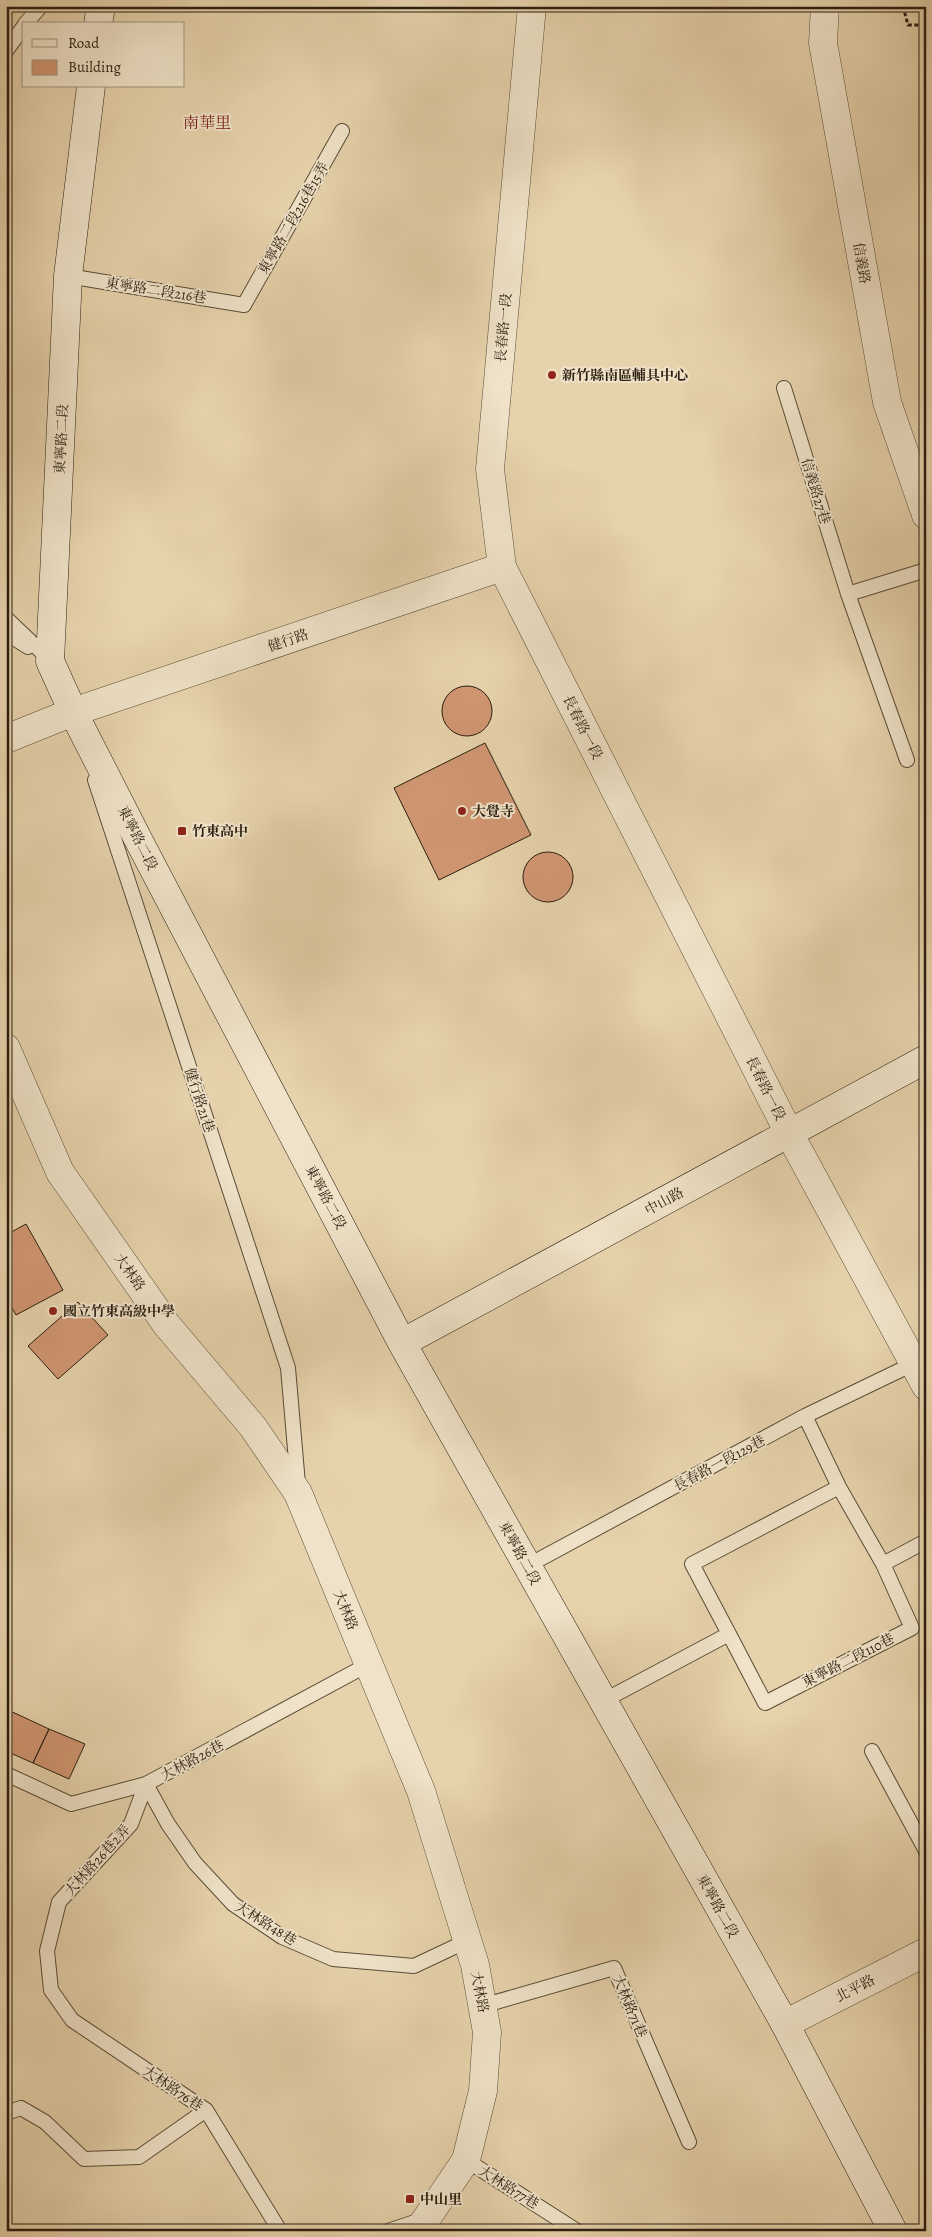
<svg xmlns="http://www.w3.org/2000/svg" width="932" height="2237" viewBox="0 0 932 2237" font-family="Alegreya,'Noto Serif TC',serif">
	<rect width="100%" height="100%" fill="#e6d2ab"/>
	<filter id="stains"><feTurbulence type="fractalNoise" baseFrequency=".004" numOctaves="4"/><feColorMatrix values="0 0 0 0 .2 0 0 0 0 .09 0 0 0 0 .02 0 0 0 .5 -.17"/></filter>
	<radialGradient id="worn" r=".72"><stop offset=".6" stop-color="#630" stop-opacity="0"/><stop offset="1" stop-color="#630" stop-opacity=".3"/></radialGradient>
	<path fill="#d09672" stroke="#2b1f12" d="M442 711a25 25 0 1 1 50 0a25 25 0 1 1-50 0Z
		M485,743L531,835L439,880L394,788Z
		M523 877a25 25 0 1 1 50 0a25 25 0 1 1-50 0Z
		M26,1224L63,1290L16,1315L6,1297V1235Z
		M78,1302L108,1335L58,1379L28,1346Z
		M6,1709L49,1729L33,1763L6,1751Z
		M49,1729L85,1744L69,1779L33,1763Z"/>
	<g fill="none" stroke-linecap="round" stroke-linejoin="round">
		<g stroke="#5a4c38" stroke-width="16">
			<path id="lane" d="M25,24L41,6
				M6,51L24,26
				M68,276L244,305L342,131
				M784,388L848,594L907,760
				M848,594L926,570
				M6,618L50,660
				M6,633L28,647
				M95,780L288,1368L298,1484
				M805,1416L839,1487
				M883,1564L926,1541
				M527,1566L805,1416L913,1364
				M603,1701L729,1634L765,1703L912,1628L883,1564L839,1487L692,1564L729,1634
				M872,1751L926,1851
				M6,1774L71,1804L146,1784L369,1664
				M146,1784L131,1824L59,1902L47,1951L51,1990L72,2020L206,2110L280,2231
				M146,1784L168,1824L195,1863L233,1904L282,1937L333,1959L414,1966L467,1941
				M482,2006L614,1968L689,2142
				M6,2113L21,2108L45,2122L84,2159L139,2157L206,2110
				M466,2160L577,2231
				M388,2231L424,2219"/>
		</g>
		<g stroke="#5a4c38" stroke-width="29">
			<path id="street" d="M532,6L490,469L502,567L789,1133L926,1386
				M825,6L823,43L887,402L926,515
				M6,739L73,712L502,567
				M6,1048L60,1172L166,1324L253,1427L298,1493L421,1791L475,1965L487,2032L483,2091L466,2160L418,2231
				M785,2024L926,1952"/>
		</g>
		<g stroke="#2b1f12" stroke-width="29">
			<path id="secondary" d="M98,24L101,6
				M91,86L68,276L50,661L73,712L140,843L402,1343L785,2024L893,2231
				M402,1343L926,1059"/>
		</g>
		<path stroke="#2b1f12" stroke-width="3" stroke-dasharray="4 2.5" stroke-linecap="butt" d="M903,6L908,25H926"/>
		<use href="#lane" stroke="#efe2c8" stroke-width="14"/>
		<use href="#street" stroke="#efe2c8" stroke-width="28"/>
		<use href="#secondary" stroke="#efe2c8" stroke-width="28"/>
	</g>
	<g fill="#8f2418" stroke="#efe2c8" stroke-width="2">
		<circle cx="552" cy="375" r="5"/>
		<circle cx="462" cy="811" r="5"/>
		<rect x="177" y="826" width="10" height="10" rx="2.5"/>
		<circle cx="53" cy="1311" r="5"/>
		<rect x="405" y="2194" width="10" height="10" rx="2.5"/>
	</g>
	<g text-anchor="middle" stroke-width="4" stroke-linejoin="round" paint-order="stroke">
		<g font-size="14" fill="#2b1f12" stroke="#efe2c8">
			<text transform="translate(293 218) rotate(-60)" y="5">東寧路二段216巷15弄</text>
			<text transform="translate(862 263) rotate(80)" y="5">信義路</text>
			<text transform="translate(156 290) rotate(9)" y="5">東寧路二段216巷</text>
			<text transform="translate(503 328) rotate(-85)" y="5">長春路一段</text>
			<text transform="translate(61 439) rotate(-87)" y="5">東寧路二段</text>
			<text transform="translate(816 491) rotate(73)" y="5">信義路27巷</text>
			<text transform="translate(288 640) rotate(-19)" y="5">健行路</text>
			<text transform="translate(583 727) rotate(63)" y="5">長春路一段</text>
			<text transform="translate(138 838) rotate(63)" y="5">東寧路二段</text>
			<text transform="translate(766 1088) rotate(63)" y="5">長春路一段</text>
			<text transform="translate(200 1100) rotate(72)" y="5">健行路21巷</text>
			<text transform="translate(326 1197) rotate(62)" y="5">東寧路二段</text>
			<text transform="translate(664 1201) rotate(-29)" y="5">中山路</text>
			<text transform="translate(130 1272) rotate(55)" y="5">大林路</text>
			<text transform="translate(719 1463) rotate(-28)" y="5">長春路一段129巷</text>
			<text transform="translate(520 1553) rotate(61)" y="5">東寧路二段</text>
			<text transform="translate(346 1610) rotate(68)" y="5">大林路</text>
			<text transform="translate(848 1660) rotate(-27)" y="5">東寧路二段110巷</text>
			<text transform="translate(192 1760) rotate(-28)" y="5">大林路26巷</text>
			<text transform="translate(97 1860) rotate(-48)" y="5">大林路26巷2弄</text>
			<text transform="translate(718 1906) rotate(61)" y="5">東寧路二段</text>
			<text transform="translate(266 1923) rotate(32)" y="5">大林路48巷</text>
			<text transform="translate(855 1988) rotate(-27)" y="5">北平路</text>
			<text transform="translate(480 1992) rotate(79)" y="5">大林路</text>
			<text transform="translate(630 2006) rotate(67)" y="5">大林路71巷</text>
			<text transform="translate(173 2088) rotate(34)" y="5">大林路76巷</text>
			<text transform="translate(509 2187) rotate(32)" y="5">大林路77巷</text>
		</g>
		<g font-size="14" font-weight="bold" fill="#2b1f12" stroke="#efe2c8" text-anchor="start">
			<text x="562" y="380">新竹縣南區輔具中心</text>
			<text x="472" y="816">大覺寺</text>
			<text x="192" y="836">竹東高中</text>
			<text x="63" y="1316">國立竹東高級中學</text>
			<text x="420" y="2204">中山里</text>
		</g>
		<g font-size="16" fill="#7a1f14" stroke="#efe2c8">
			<text x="207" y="128">南華里</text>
		</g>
	</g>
	<rect width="932" height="2237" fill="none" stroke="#e6d2ab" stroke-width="25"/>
	<rect x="8" y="8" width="917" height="2222" fill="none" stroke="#2b1f12" stroke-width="2.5"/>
	<rect x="12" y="12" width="907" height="2212" fill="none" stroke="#2b1f12"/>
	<rect x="22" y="22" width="162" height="65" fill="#efe2c8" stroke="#a1947f"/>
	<rect x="32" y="39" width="25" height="8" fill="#efe2c8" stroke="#a1947f"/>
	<text x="68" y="48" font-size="15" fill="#2b1f12">Road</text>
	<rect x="32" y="60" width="25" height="15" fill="#d09672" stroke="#a1947f"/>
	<text x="68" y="72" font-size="15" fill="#2b1f12">Building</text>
	<rect width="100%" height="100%" filter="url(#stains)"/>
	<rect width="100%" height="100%" fill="url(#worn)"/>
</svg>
